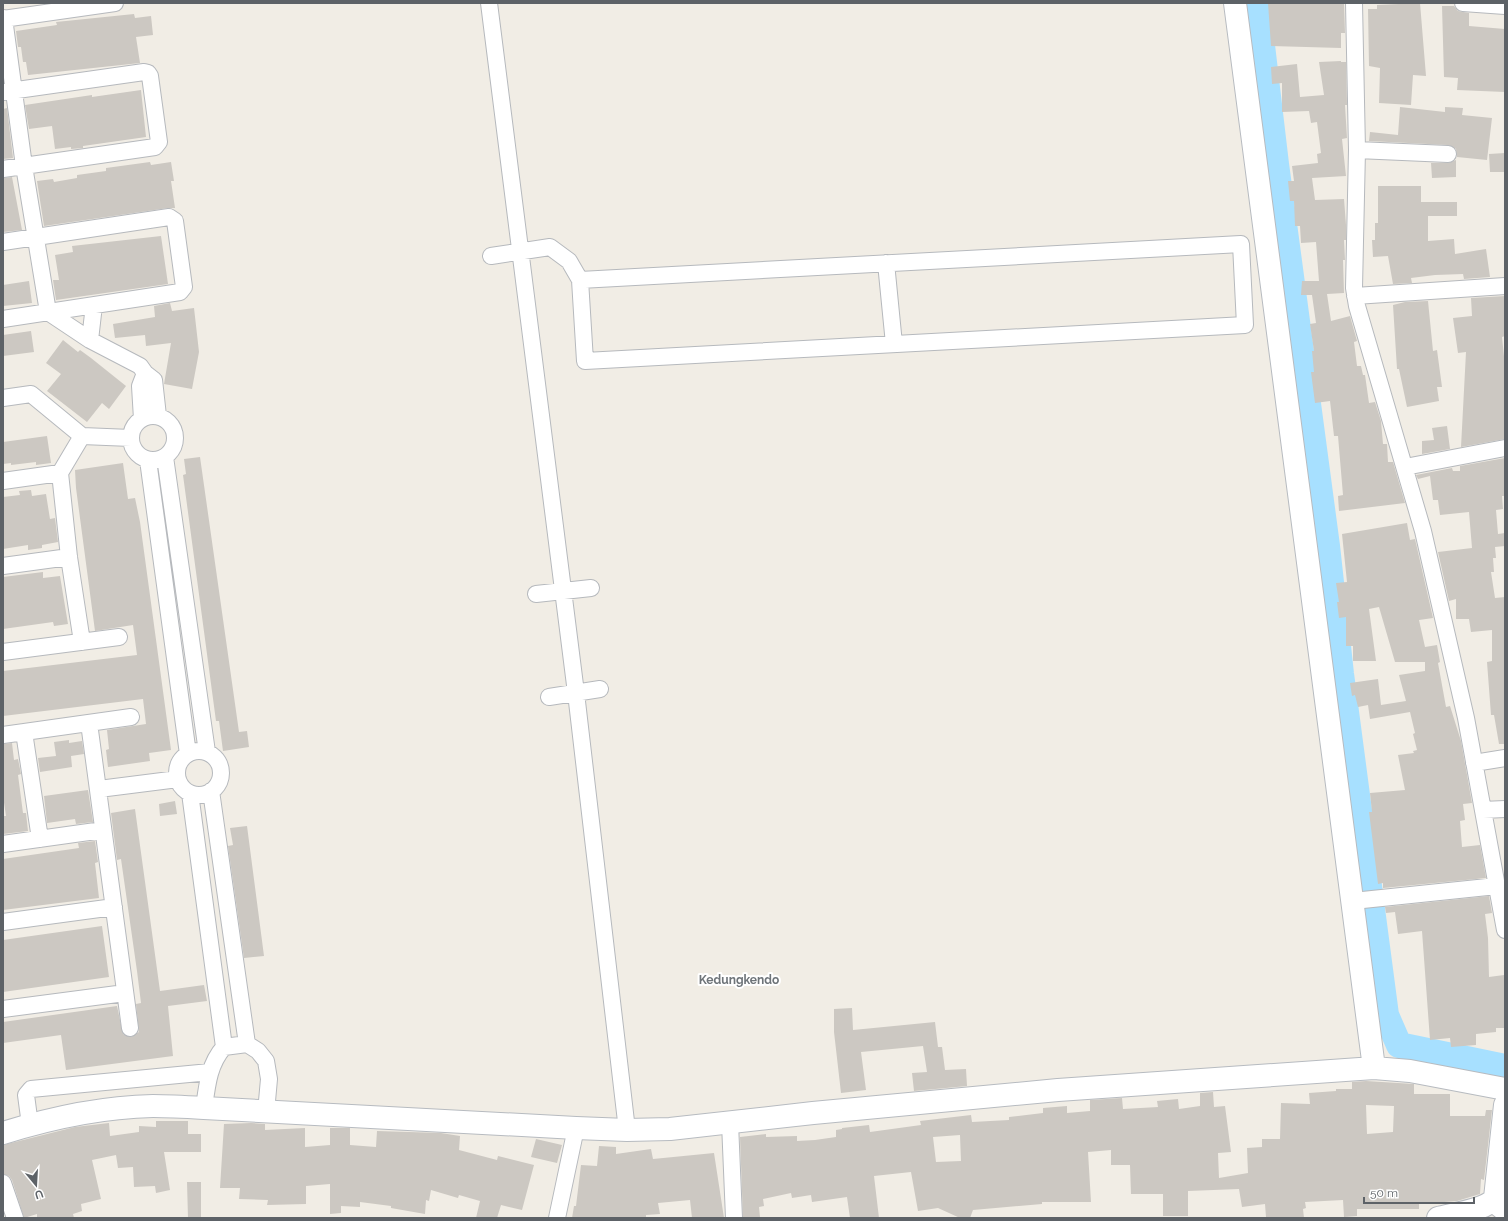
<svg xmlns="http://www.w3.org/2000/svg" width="1508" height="1221" viewBox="0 0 1508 1221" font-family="Raleway,sans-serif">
	<rect width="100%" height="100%" fill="#f1ede5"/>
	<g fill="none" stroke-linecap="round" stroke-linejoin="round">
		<path stroke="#a7e0ff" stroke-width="26" d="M1257,3L1276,164L1327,546L1341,674L1386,1015L1399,1045L1505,1067"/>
	</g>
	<path fill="#ccc8c2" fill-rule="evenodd" d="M1268,3H1344L1345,33H1341V48L1271,46Z
		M1420,3L1426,76L1413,75L1411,105L1379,103L1380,68L1369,66L1368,9H1377V5Z
		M1442,6H1454L1458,11L1469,13V26L1505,29V92L1457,90L1458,78L1444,77Z
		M134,14L135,18L151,16L153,35L136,37L140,63L28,75L26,62H23L21,47H18L16,31L57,25L56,22Z
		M1341,61V62H1346L1347,105H1345L1347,138L1342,139L1346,176L1312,178L1315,200L1344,199L1346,225V240H1344L1345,260H1343L1344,293L1327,294L1331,321L1350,316L1357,341L1354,342L1357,366H1361L1363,375H1365L1369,403L1375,402L1381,421L1383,444H1387L1388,462H1393L1405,503L1339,511L1338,496L1343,495L1338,436H1334L1330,401L1315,403L1311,372H1314L1312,351H1314L1310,324L1316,323L1312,295H1301L1302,281H1319L1316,242L1301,243L1300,226H1295L1294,201H1290L1288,181H1294L1292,166L1318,163L1317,154L1321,153L1317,122L1311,123L1309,111L1282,112V83L1272,84L1271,67L1297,64L1300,97L1324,95L1319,62Z
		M141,90L146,137L83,146V148L71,149V147L55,149L52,126L29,129L25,105L92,95V97Z
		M1400,107L1445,112V107L1463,108L1462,115L1492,118L1487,160L1457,157L1456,149L1448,145L1369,141L1370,132L1398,135Z
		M7,108L13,158L3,159V109Z
		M1505,153V172H1490L1489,154Z
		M1456,160V177L1432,178L1431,163H1448Z
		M150,162L151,165L171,162L174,181H171L175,208H168L44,226L37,181L53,179L54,182L77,178V175L106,171V168Z
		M12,177L22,230L3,232V178Z
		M1378,186H1421V202H1457V216H1428V241L1454,239L1455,254L1486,249L1490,277L1464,279L1463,274L1435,275L1411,278L1412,283L1393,284L1388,256L1373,257L1372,240H1375V223H1378Z
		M161,236L168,284L56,300L53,280H59L55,255L73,252L72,246Z
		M29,281L32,303L3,306V285Z
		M1505,296V336L1502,337L1505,366V439L1461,447L1466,352L1458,353L1453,318L1472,316L1471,298Z
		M1428,301L1433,351L1437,350L1442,387H1437L1439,401L1407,407L1399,369H1397L1393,305L1405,302Z
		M170,303L172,311L194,308L199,352L192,389L164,384L171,343L146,346L145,335L115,338L113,324L155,317L154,306Z
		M31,331L34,352L3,356V335Z
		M63,340L78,352L80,350L91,358L126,386L109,409L102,403L87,422L47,391L61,374L46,363Z
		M1447,426L1450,449L1422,454V441L1434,440L1432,428Z
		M47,436L51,463L36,465V462L11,465V463L3,464V442Z
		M200,457L239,732L247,731L249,747L223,751L219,721H216L183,475L186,474L184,459Z
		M1505,458V496H1502L1503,509L1496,510L1498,534L1505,533V546L1495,547L1496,558H1493L1494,572H1491L1495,598L1505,597V744H1499L1494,715H1491L1487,662L1492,661V630L1471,632L1469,619H1456V599L1449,601L1438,552L1472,548L1469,512L1440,515L1438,500H1433L1430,476L1418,479L1416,475L1452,468L1453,471H1460V466Z
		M123,463L128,499L135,498L140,522L171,750L149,753L150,761L108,767L106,750L109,749L107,730L146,724L143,699L3,716V671L137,655L133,625L95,631L76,488L75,470Z
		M31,490L32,496L46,494L50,519L55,518L58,542L42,545V548L28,550V545L3,549V497L20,495L19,491Z
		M1407,523L1410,540L1415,539L1433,618L1419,620L1425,647L1437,645L1440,662L1438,663L1446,707L1450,706L1461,741L1472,803L1463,804L1465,820L1460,821L1462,847L1480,845L1486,878L1383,888V883L1378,884L1369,812H1372L1370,793L1405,790L1398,755L1414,753L1413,751L1417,750L1413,734L1415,733L1410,712L1370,719L1368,705L1358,707L1355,695L1352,696L1350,683L1378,679L1381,705L1406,701L1399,675L1425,671V662H1395L1379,607L1369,609L1376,661H1353V646H1346V617L1339,618L1337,602H1339L1336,583L1347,582L1342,534Z
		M43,572V578L60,576L68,624L54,626L53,622L3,629V577Z
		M69,740V743L82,741L84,754L71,756L72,767L40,772L38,758L56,756L54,742Z
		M12,743L14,760L18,759L21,774L18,775L23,813H26L28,831L3,834V816H6L3,796V744Z
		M88,790L93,822L76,824L75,819L47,823L44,796Z
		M175,801L177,814L160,816L159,804Z
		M135,809L160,991L204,985L207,1001L168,1006L173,1056L66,1070L61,1035L3,1043V1022L117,1006L123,1034L131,1037L139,1032L136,1004L141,1003L137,971L121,859L117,860L111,813Z
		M247,826L264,956L244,958L228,846L233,845L230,828Z
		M95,841L98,862L95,863L99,898L3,910V859L79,848L78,843Z
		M1489,896L1492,913L1485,914L1488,938L1489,977L1504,975L1505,1028H1496V1032L1476,1034V1045L1451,1047L1450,1038L1430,1040L1422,931L1398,934L1395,912L1386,913L1385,907Z
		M102,926L109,977L3,992V940Z
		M852,1008L853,1030L935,1022L938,1047H942L945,1070L966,1069L967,1086L914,1091L912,1073L927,1072L923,1046L861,1052L866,1090L841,1093L834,1032V1009Z
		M1366,1081L1414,1084V1094H1450V1116H1485L1486,1110H1492L1484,1180L1481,1179L1480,1194L1457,1201L1419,1204V1209H1357V1216L1344,1217L1343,1200L1305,1202L1306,1208L1303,1209L1304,1218H1276L1266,1217L1265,1204L1242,1207L1239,1189L1188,1191V1216H1163V1194H1131L1130,1165H1111V1150L1088,1152L1091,1202H1042V1204L973,1210L970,1218H960L938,1208L918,1211L911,1172L874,1176L879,1218H850L847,1197L812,1202L811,1195L792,1198L791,1193L763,1199L764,1206L759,1207L760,1217L743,1218L740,1137L766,1134V1137L797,1136V1141L815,1140L836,1137V1130L842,1129V1128L869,1125L870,1132L921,1125L920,1121L971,1115L972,1122L1009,1120V1117L1043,1113V1108L1067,1106V1113L1090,1111V1100L1122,1098L1123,1109L1158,1107L1157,1101L1178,1099L1179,1109L1200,1106V1093L1213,1092L1214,1107L1225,1106L1231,1152L1218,1153L1219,1178L1248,1173L1247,1148L1262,1147V1139H1280L1281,1103L1310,1104L1309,1093L1336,1091V1089H1352V1082ZM1366,1105L1394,1106L1393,1132L1367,1134ZM960,1135L961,1161L936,1162L933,1137Z
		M156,1121H188V1134H201V1152H164L170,1190L156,1193L155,1186L134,1187L133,1167L118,1168L116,1155L92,1160L101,1199L81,1204L82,1211L73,1214L74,1218H37V1214L24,1218L12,1180L9,1176L3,1174V1145L75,1127L109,1123L110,1136L139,1132V1126L156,1127Z
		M251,1123L265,1124V1130L305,1128V1147L330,1145V1128H350V1145L376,1147L377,1131L441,1133L460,1136L459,1150L497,1160L498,1156L534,1165L522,1210L501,1205L497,1218H476L480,1201L459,1195L458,1198L431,1190L429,1201L426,1200L425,1214L391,1208V1206L360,1202V1207L341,1206V1213L330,1214V1184L306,1186V1204L267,1205L268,1200L239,1199L240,1188H220L224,1124Z
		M536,1139L562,1145L557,1163L531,1157Z
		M599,1146L616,1147V1154L651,1149L653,1159L714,1153L724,1218H692L690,1200L658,1203L660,1214L646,1215V1218H572L574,1206H576L581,1165L597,1166Z
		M187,1182H201V1218H188Z"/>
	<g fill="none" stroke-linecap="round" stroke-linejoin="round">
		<g stroke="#b6b9bd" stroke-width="18">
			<path id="street" d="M489,3L576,693L627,1130
				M1354,3L1357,150L1354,288L1357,306L1423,531L1466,718L1505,930
				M1463,3L1505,6
				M4,18L24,166L48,312L90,340L140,366L145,373
				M3,19L115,3
				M3,92L144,72L148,73L150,76L159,142L155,147L3,169
				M1357,150L1448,154
				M3,242L169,217L175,221L184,287L180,292L3,319
				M1241,244L1245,325L585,361L580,280Z
				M491,256L550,247L569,261L580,280
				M886,263L894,344
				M1355,296L1505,286
				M90,340L94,305
				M3,398L31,394L82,436L131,438
				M131 438a22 22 0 1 1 44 0a22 22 0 1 1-44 0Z
				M142,419L140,386L145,373L154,380L158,416
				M82,436L60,473L69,557L82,642
				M165,457L207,752
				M148,460L188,754
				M1405,467L1505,448
				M3,481L60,473
				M3,566L69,557
				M536,594L591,588
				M3,652L119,637
				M549,697L600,689
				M89,723L130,1028
				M24,732L40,839
				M3,735L131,717
				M177 773a22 22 0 1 1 44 0a22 22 0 1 1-44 0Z
				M1474,763L1505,758
				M99,789L178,779
				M211,791L247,1044
				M190,793L224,1047
				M1483,810L1505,809
				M3,844L103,830
				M1353,901L1497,886
				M3,922L114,907
				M3,1009L125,993
				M204,1108C207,1085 209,1064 224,1047L247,1044L258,1051L266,1061L269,1079L266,1112
				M730,1123L734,1218
				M30,1125L26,1095L31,1089L210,1072
				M3,1183L15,1218
				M1491,1203L1505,1214
				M557,1218L576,1128"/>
		</g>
		<g stroke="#b7bbc0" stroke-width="24">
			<path id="secondary" d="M1235,3L1374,1068
				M3,1133C51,1118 102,1107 153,1106C170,1106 187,1107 204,1108L576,1128L627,1130L670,1129L813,1113L1058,1090L1374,1068L1410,1071L1505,1089
				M1438,1218C1452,1214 1487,1210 1495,1198L1505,1105"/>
		</g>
		<use href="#street" stroke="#fff" stroke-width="16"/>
		<use href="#secondary" stroke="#fff" stroke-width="22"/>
	</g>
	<g text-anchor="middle" stroke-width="4" stroke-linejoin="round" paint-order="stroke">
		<g font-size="12" font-weight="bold" fill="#6e7479" stroke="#fff">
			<text x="739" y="984">Kedungkendo</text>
		</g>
	</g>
	<rect width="1508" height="1221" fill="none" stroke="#5d6267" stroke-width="8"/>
	<g transform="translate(36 1185) rotate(162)" stroke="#ffffff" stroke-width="3" paint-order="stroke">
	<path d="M0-3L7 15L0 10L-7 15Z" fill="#5d6267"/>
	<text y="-6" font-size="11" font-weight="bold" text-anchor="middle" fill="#5d6267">U</text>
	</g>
	<path d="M1364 1197v6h110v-6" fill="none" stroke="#5d6267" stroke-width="2"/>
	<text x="1370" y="1197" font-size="12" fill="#5d6267" stroke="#ffffff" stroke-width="3" paint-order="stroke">50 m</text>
</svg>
